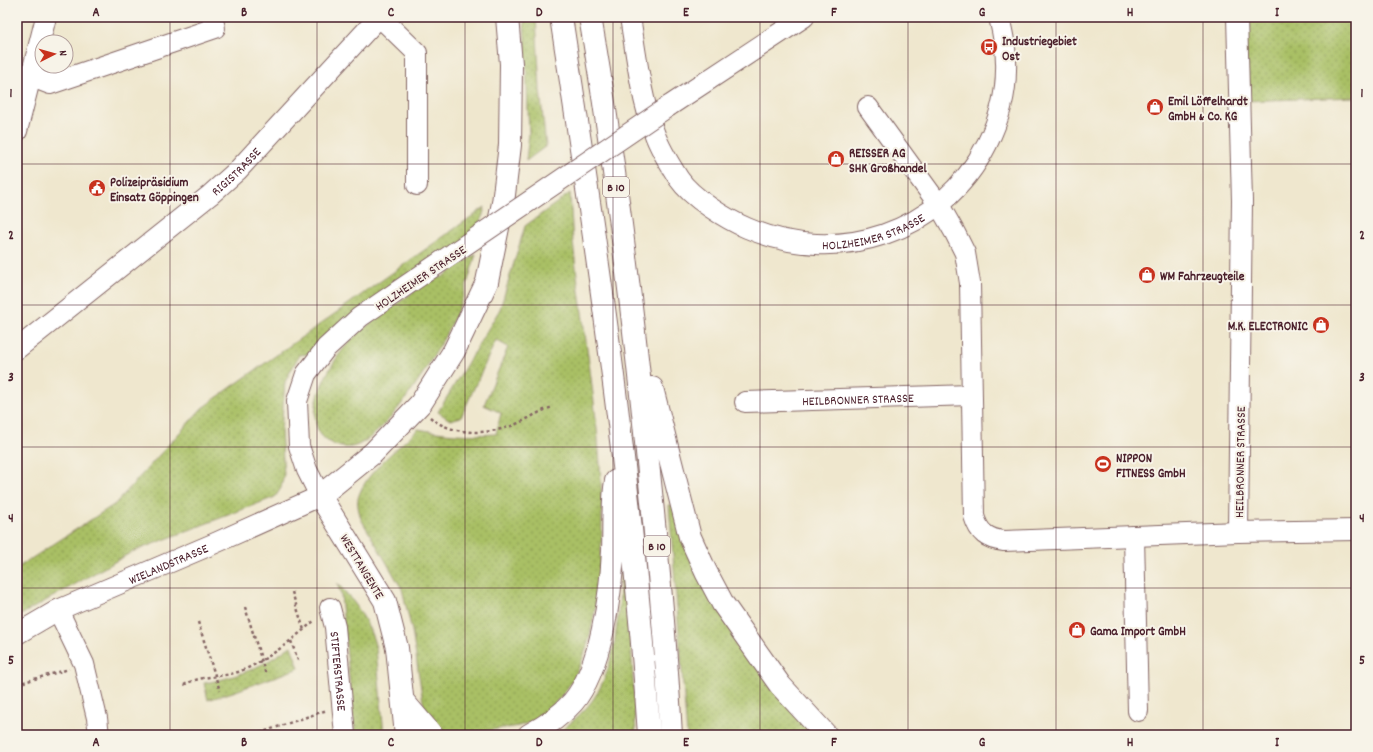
<svg xmlns="http://www.w3.org/2000/svg" width="1373" height="752" viewBox="0 0 1373 752" font-family="Dekko,sans-serif">
	<defs>
		<pattern id="grass-dots" width="8" height="8" patternUnits="userSpaceOnUse"><rect width="8" height="8" fill="#a9c065"/><path d="M2 2h.1M6 6h.1" fill="none" stroke="#8c9b53" stroke-width="1.8" stroke-linecap="round"/></pattern>
	</defs>
	<rect width="100%" height="100%" fill="#f7f3e8"/>
	<filter id="ink" filterUnits="userSpaceOnUse"><feTurbulence type="fractalNoise" baseFrequency=".025" numOctaves="2"/><feDisplacementMap in="SourceGraphic" scale="8" xChannelSelector="R" yChannelSelector="G"/><feConvolveMatrix kernelMatrix="1 2 1 2 8 2 1 2 1" color-interpolation-filters="sRGB"/></filter>
	<filter id="wash" filterUnits="userSpaceOnUse"><feTurbulence type="fractalNoise" baseFrequency=".012" numOctaves="4" result="noise"/><feDisplacementMap in="SourceGraphic" scale="16" xChannelSelector="R" yChannelSelector="G"/><feGaussianBlur stdDeviation="0.9" result="paint"/><feColorMatrix in="noise" values="0 0 0 0 0 0 0 0 0 0 0 0 0 0 0 0 0 1.4 0 .05"/><feComposite in="paint" operator="in"/></filter>
	<g filter="url(#wash)">
		<rect width="100%" height="100%" fill="#efe7ce"/>
		<path fill="url(#grass-dots)" stroke="#7a7048" d="M524,17H536L540,90L546,146L526,161L529,133Z
			M1243,17H1356V97L1244,101Z
			M570,193C571,209 572,226 573,242C586,360 613,476 597,595C592,633 584,672 557,701C543,717 528,726 506,728C486,730 463,736 444,730C439,729 434,725 429,722L424,708L412,631L402,589L361,519C359,511 356,503 359,495C367,471 400,447 418,429C445,434 469,436 496,434L501,413L484,405L508,347L496,340L461,417L450,420L438,412L500,309L525,226Z
			M485,207L477,235L309,354L299,355L285,382L281,431L284,474L281,488L275,497L132,552L17,617V568L115,504L202,408Z
			M476,254C470,273 465,293 457,312C443,344 387,441 351,447C341,449 327,443 321,435C302,408 333,358 353,338C360,330 371,324 379,317C399,303 418,288 437,274L441,278Z
			M669,505H674L687,545L818,735H687Z
			M622,568L627,569L636,735H556C567,726 578,717 588,706C618,671 618,612 622,568Z
			M337,583C356,602 369,622 376,648L384,735H355L341,595Z
			M291,646L299,668L236,691L208,700L204,683C237,678 264,666 291,646Z"/>
	</g>
	<g filter="url(#ink)">
		<g fill="none" stroke-linecap="round" stroke-linejoin="round">
			<g stroke="#846564" stroke-width="22">
				<g id="minor">
					<path d="M380,17L417,53V185"/>
					<path id="s1" d="M630,17C636,53 641,99 654,132C659,147 670,165 679,179C692,198 726,219 747,228C837,267 942,234 987,144C998,122 1006,95 1006,70C1007,52 1003,34 999,17"/>
					<path d="M1237,17L1242,201L1238,532"/>
					<path d="M32,77L50,84L215,28L212,17"/>
					<path d="M669,106L804,17"/>
					<path d="M868,107L939,205L955,233L965,253L970,283L974,516C979,533 987,539 1004,541L1238,532L1356,530"/>
					<path d="M17,131L46,17"/>
					<path id="s2" d="M17,349L210,195L238,170L379,17"/>
					<path id="s3" d="M745,402L971,395"/>
					<path d="M1134,536L1138,711"/>
					<path id="s4" d="M330,608L335,627L345,735"/>
					<path d="M58,610L84,664L97,718L99,735"/>
					<path id="s5" d="M17,634L58,610L213,544L320,496L307,470L299,446L297,401L306,374L326,348L360,317L455,252"/>
				</g>
			</g>
			<g stroke="#846564" stroke-width="24">
				<path id="major" d="M406,735L397,648L385,601L320,496L373,453L421,403L454,351L487,282L503,203L510,145L511,64L507,17"/>
			</g>
			<g stroke="#846564" stroke-width="24">
				<path id="highway" d="M561,17C598,255 633,494 649,735
					M590,17C613,148 629,281 643,413C654,520 665,627 671,735
					M652,388L690,537L706,572L723,604L780,685L826,735
					M403,701L432,735
					M529,735C546,726 560,717 573,702C601,669 611,594 613,551C614,528 612,503 616,481"/>
			</g>
			<path stroke="#846564" stroke-width="2.5" stroke-dasharray="3 3" stroke-linecap="butt" d="M430,417C451,436 489,435 514,425C527,420 539,411 553,407
				M292,592L304,630
				M245,607L266,675
				M198,622L220,691
				M291,641L299,663
				M17,684L69,669
				M184,685C200,675 220,678 238,672C267,661 292,640 315,620
				M254,735L327,710"/>
			<use href="#minor" stroke="#fff" stroke-width="20"/>
			<use href="#major" stroke="#fff" stroke-width="22"/>
			<use href="#highway" stroke="#fff" stroke-width="22"/>
			<g stroke="#846564" stroke-width="22" stroke-linecap="butt">
				<path id="minor-bridge" d="M455,252L669,106"/>
			</g>
			<use href="#minor-bridge" stroke="#fff" stroke-width="20"/>
		</g>
	</g>
	<path fill="none" stroke="#4a1f2b" stroke-width="1" stroke-opacity="0.55" d="M170,17V735M317,17V735M465,17V735M613,17V735M760,17V735M908,17V735M1056,17V735M1203,17V735M17,164H1356M17,305H1356M17,447H1356M17,588H1356"/>
	<defs>
		<g id="bus-disc" transform="scale(0.9)"><circle r="9.5" fill="#c8321e" stroke="#f7f3e8"/><path d="M-5-6H5V4H4V6H2V4H-2V6H-4V4H-5ZM-3.5-4V0h7V-4ZM-3.5 1.2v1.5H-2V1.2ZM2 1.2v1.5H3.5V1.2Z" fill="#fff"/></g>
		<g id="shop-disc" transform="scale(0.9)"><circle r="9.5" fill="#c8321e" stroke="#f7f3e8"/><path d="M-5-2.5h2.3a2.7 3.5 0 0 1 5.4 0H5L5.5 6h-11ZM-1.5-2.5h3a1.5 2.3 0 0 0-3 0Z" fill="#fff"/></g>
		<g id="civic-disc" transform="scale(0.9)"><circle r="9.5" fill="#c8321e" stroke="#f7f3e8"/><path d="M-.6-6.5H3V-4.5H.6V-3L4-1V1h2V6H-6V1h2V-1L-.6-3ZM-1.2 2.5V6h2.4V2.5Z" fill="#fff"/></g>
		<g id="stadium-disc" transform="scale(0.9)"><circle r="9.5" fill="#c8321e" stroke="#f7f3e8"/><path d="M0-5a6.5 5 0 1 0 0 10a6.5 5 0 1 0 0-10ZM-3.5-1.8h7v3.6h-7Z" fill="#fff"/></g>
	</defs>
	<g fill-rule="evenodd">
		<use href="#bus-disc" x="989" y="47"/>
		<use href="#shop-disc" x="1155" y="107"/>
		<use href="#shop-disc" x="836" y="159"/>
		<use href="#civic-disc" x="97" y="188"/>
		<use href="#shop-disc" x="1147" y="275"/>
		<use href="#shop-disc" x="1321" y="325"/>
		<use href="#stadium-disc" x="1103" y="464"/>
		<use href="#shop-disc" x="1077" y="630"/>
	</g>
	<g text-anchor="middle" stroke-width="4" stroke-linejoin="round" paint-order="stroke">
		<g fill="#f7f3e8" stroke="#7e5f64" stroke-width="1">
			<rect x="603" y="177" width="26" height="20" rx="3"/>
			<rect x="644" y="536" width="26" height="20" rx="3"/>
		</g>
		<g font-size="12" font-weight="bold" fill="#4a1f2b">
			<text x="616" y="191">B 10</text>
			<text x="657" y="550">B 10</text>
		</g>
		<g font-size="13" font-weight="bold" fill="#4a1f2b" stroke="#f7f3e8" text-anchor="start">
			<text x="1002" y="45">Industriegebiet<tspan x="1002" dy="15">Ost</tspan></text>
			<text x="1168" y="105">Emil Löffelhardt<tspan x="1168" dy="15">GmbH &amp; Co. KG</tspan></text>
			<text x="849" y="157">REISSER AG<tspan x="849" dy="15">SHK Großhandel</tspan></text>
			<text x="110" y="186">Polizeipräsidium<tspan x="110" dy="15">Einsatz Göppingen</tspan></text>
			<text x="1160" y="280">WM Fahrzeugteile</text>
			<text x="1308" y="330" text-anchor="end">M.K. ELECTRONIC</text>
			<text x="1116" y="462">NIPPON<tspan x="1116" dy="15">FITNESS GmbH</tspan></text>
			<text x="1090" y="635">Gama Import GmbH</text>
		</g>
		<g font-size="13" fill="#4a1f2b" stroke="#f7f3e8">
			<text dy="5" stroke="none"><textPath href="#s2" startOffset="282">RIGISTRASSE</textPath></text>
			<text dy="5" stroke="none"><textPath href="#s1" startOffset="386">HOLZHEIMER STRASSE</textPath></text>
			<text transform="translate(420 277) rotate(-34)" y="5">HOLZHEIMER STRASSE</text>
			<text dy="5" stroke="none"><textPath href="#s3" startOffset="113">HEILBRONNER STRASSE</textPath></text>
			<text transform="translate(1239 462) rotate(-89)" y="5">HEILBRONNER STRASSE</text>
			<text dy="5" stroke="none"><textPath href="#s5" startOffset="167">WIELANDSTRASSE</textPath></text>
			<text transform="translate(363 566) rotate(59)" y="5">WESTTANGENTE</text>
			<text dy="5" stroke="none"><textPath href="#s4" startOffset="64">STIFTERSTRASSE</textPath></text>
		</g>
	</g>
	<rect width="1373" height="752" fill="none" stroke="#f7f3e8" stroke-width="44"/>
	<g transform="translate(54 54) rotate(84)"><circle r="19" fill="#f7f3e8" stroke="#b29e9c"/>
	<path d="M0-3L7 15L0 10L-7 15Z" fill="#c8321e"/>
	<text y="-6" font-size="11" font-weight="bold" text-anchor="middle" fill="#4a1f2b">N</text>
	</g>
	<rect x="22" y="22" width="1329" height="708" fill="none" stroke="#4a1f2b" stroke-width="1.5"/>
	<g font-size="13" text-anchor="middle" font-weight="bold" fill="#4a1f2b">
		<text x="96" y="16">A</text>
		<text x="244" y="16">B</text>
		<text x="391" y="16">C</text>
		<text x="539" y="16">D</text>
		<text x="686" y="16">E</text>
		<text x="834" y="16">F</text>
		<text x="982" y="16">G</text>
		<text x="1130" y="16">H</text>
		<text x="1277" y="16">I</text>
		<text x="11" y="97">1</text>
		<text x="1362" y="97">1</text>
		<text x="11" y="239">2</text>
		<text x="1362" y="239">2</text>
		<text x="11" y="381">3</text>
		<text x="1362" y="381">3</text>
		<text x="11" y="522">4</text>
		<text x="1362" y="522">4</text>
		<text x="11" y="664">5</text>
		<text x="1362" y="664">5</text>
		<text x="96" y="746">A</text>
		<text x="244" y="746">B</text>
		<text x="391" y="746">C</text>
		<text x="539" y="746">D</text>
		<text x="686" y="746">E</text>
		<text x="834" y="746">F</text>
		<text x="982" y="746">G</text>
		<text x="1130" y="746">H</text>
		<text x="1277" y="746">I</text>
	</g>
</svg>
